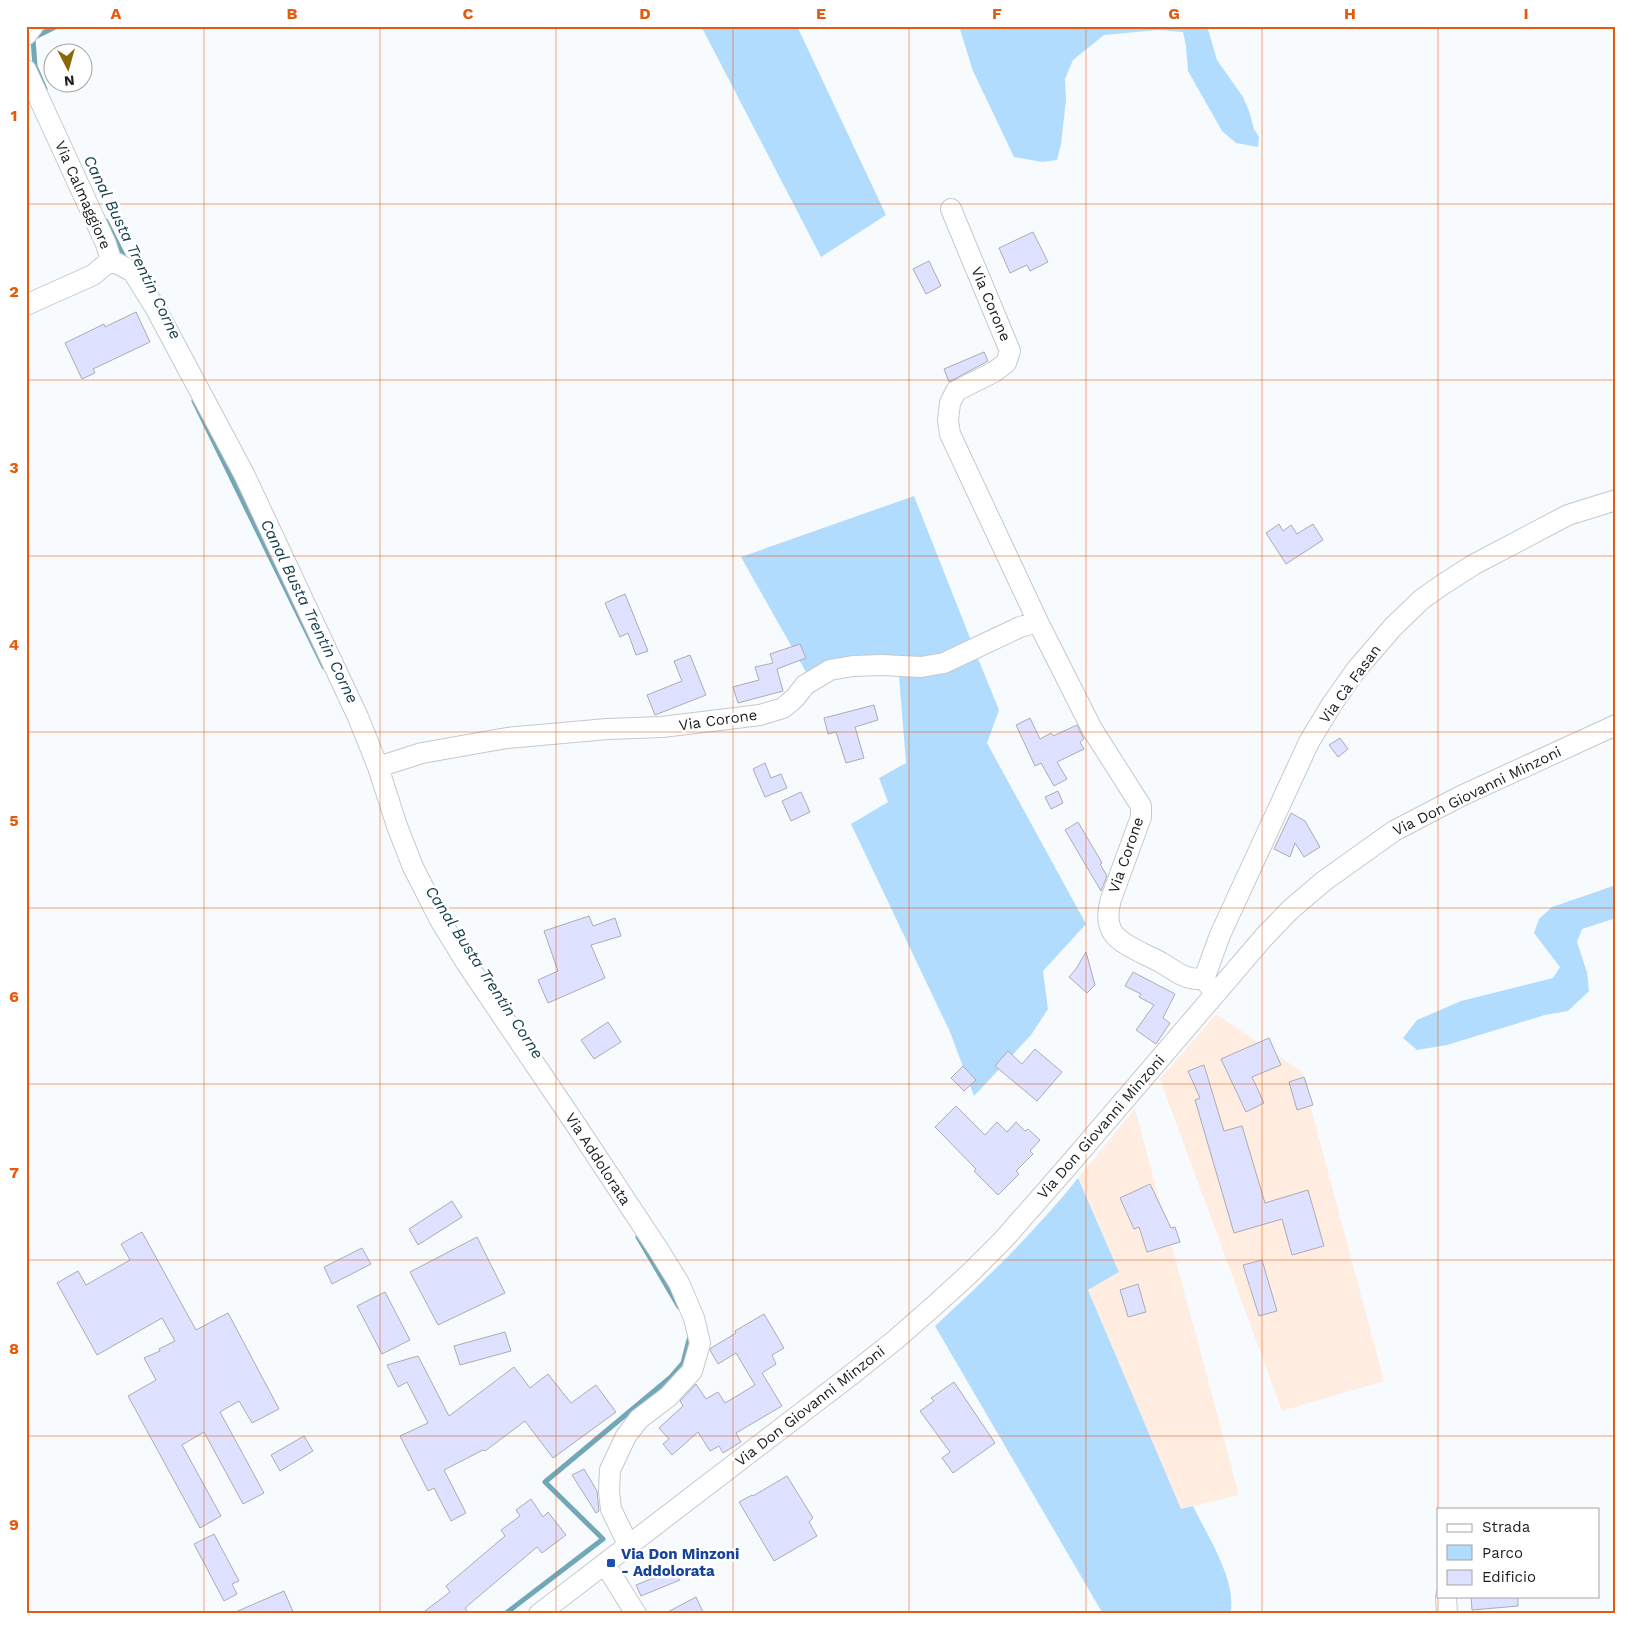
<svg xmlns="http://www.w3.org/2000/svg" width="1642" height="1640" viewBox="0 0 1642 1640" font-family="'Work Sans',sans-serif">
	<rect width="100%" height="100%" fill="#f7fbfe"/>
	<path fill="#ffede2" d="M1216,1014L1301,1071L1384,1381L1282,1411L1160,1079Z
		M1135,1109L1239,1495L1181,1509L1088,1290L1119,1272L1078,1178Z"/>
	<path fill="#b2dcfd" d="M701,26H797L886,215L821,257Z
		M959,26H1207L1217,60L1243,97L1249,111L1254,129L1259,137L1258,147L1236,143L1222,131L1188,71L1186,46L1183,32L1158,30L1104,35L1073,60L1065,79L1066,100L1061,144L1057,160L1042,162L1014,157L973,71Z
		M914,496L972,643L934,658L920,660L863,655L830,659L806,672L741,557Z
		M977,656L999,710L987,743L1086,924L1043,971L1048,1009L1031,1035L974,1096L950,1032L851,824L888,802L879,778L906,763L899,676Z
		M1616,885V918L1582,929L1577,942L1587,972L1589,991L1568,1011L1545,1015L1447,1045L1417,1050L1403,1038L1417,1020L1461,1001L1553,978L1560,967L1534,933L1539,919L1552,907Z
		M1078,1178L1119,1272L1088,1290L1181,1509L1193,1506C1207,1535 1238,1582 1230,1614H1103L935,1326C986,1279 1035,1232 1078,1178Z"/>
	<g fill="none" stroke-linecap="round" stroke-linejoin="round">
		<path stroke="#72a7b8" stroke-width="5" d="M33,38L57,26
			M33,39L35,66L45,89
			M106,221L126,261
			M194,401L324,667
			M638,1237L679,1307
			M505,1614L603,1539L545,1482L671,1377L683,1363L690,1336"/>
	</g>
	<path fill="#dee1ff" stroke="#acacb0" d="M1033,232L1048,262L1030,271L1027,265L1010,273L999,248Z
		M929,261L941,286L926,294L913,269Z
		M136,312L150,342L93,369L95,373L82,379L65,343L104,324L105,327Z
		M984,352L988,361L949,382L944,369Z
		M1279,524L1283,531L1291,525L1297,534L1313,524L1323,540L1286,564L1266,533Z
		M625,594L648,651L636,655L628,633L620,637L605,603Z
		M800,644L806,658L777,669L783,691L738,703L733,687L759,680L755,667L773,663L770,654Z
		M690,655L706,695L655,715L647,695L682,681L674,661Z
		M874,705L878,720L855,727L864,758L846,763L836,732L828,734L824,718Z
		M1030,718L1040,739L1051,733L1053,736L1077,725L1084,739L1080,742L1084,749L1057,762L1067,779L1054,786L1041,763L1035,766L1016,725Z
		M1340,738L1348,749L1338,757L1329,745Z
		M765,763L771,778L781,774L787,788L765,797L753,769Z
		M1058,791L1063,803L1051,809L1045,797Z
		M801,792L810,812L791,821L782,801Z
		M1291,813L1305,821L1320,847L1304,857L1295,843L1290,857L1274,849Z
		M1078,822L1102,863L1100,864L1107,876L1101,891L1065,830Z
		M589,916L593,926L615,918L621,936L591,945L605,978L548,1003L538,980L558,971L544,931Z
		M1086,952L1095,985L1087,993L1069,977L1076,969Z
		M1133,972L1175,994L1163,1018L1170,1023L1156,1044L1136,1030L1154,1005L1139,997L1141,994L1125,986Z
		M608,1022L621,1042L594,1059L581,1040Z
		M1269,1038L1281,1065L1252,1077L1264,1103L1246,1112L1221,1059Z
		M1035,1049L1062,1072L1037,1101L995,1066L1008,1051L1022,1064Z
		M1204,1065L1224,1131L1242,1126L1265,1203L1308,1190L1324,1246L1292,1255L1282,1219L1234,1233L1195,1100L1200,1098L1188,1071Z
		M963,1066L976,1080L964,1091L951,1078Z
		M1304,1077L1313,1105L1297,1110L1289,1082Z
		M956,1106L985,1135L997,1122L1007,1132L1016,1122L1025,1131L1028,1129L1040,1140L1030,1151L1033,1154L1016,1171L1019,1174L998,1195L974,1171L976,1169L935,1127Z
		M1150,1184L1171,1228L1175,1227L1180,1242L1147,1252L1139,1227L1134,1229L1120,1198Z
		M452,1201L462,1217L418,1245L409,1229Z
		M142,1232L196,1330L228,1313L279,1409L252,1423L239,1401L220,1412L264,1493L243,1504L204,1432L182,1445L221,1516L200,1528L128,1396L156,1380L144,1358L160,1351L159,1349L175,1341L162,1318L97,1355L57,1283L78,1271L86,1285L130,1260L121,1244Z
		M477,1237L505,1293L438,1325L410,1272Z
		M362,1248L371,1264L332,1284L324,1267Z
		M1262,1260L1277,1311L1259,1316L1243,1265Z
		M1138,1284L1146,1312L1128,1317L1120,1290Z
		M385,1292L410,1340L382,1354L357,1306Z
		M764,1314L784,1348L772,1355L776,1364L762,1373L782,1406L736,1433L741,1442L723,1453L719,1446L710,1451L698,1432L672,1455L663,1444L669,1439L659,1428L683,1406L680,1401L696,1384L706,1399L718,1392L725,1403L755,1385L736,1353L718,1364L710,1350L711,1348L736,1333L735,1331Z
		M505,1332L511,1351L460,1365L454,1346Z
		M418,1356L449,1416L514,1367L530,1388L548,1374L571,1403L596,1385L616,1412L553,1458L525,1421L485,1451L483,1450L444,1470L466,1513L451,1521L434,1488L428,1491L400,1436L428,1423L407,1382L398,1387L387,1365Z
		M954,1382L995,1443L953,1473L942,1458L950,1452L920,1411L934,1401L931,1398Z
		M304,1436L313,1451L280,1471L271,1455Z
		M584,1469L597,1491L599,1511L596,1513L572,1475Z
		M787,1476L813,1518L809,1522L817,1536L774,1561L739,1502L752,1495L753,1496Z
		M531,1499L543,1517L548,1512L566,1535L542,1553L537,1547L465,1608L469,1614H421L450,1592L446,1586L505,1536L501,1530L520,1516L516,1510Z
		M214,1534L239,1581L232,1584L237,1594L224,1601L194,1544Z
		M676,1569L680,1580L641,1596L636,1585Z
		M284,1591L294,1614H231Z
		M1471,1596H1518V1606L1472,1610Z
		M696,1597L704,1614H664Z"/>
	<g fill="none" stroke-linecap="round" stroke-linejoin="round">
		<g stroke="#c5c9cc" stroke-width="22">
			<path id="minor" d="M26,35L33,26
				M26,70L106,244L111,260L93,275L26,305
				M951,209L1010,351L1006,363L994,372L956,391L950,403L948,420L950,434L1038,622
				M111,260L133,272L156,309L244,474L358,717L378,767L397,826L413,867L440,920L467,964L576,1125L658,1249L679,1283L694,1318L700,1343L692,1371L668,1397L639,1419L626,1436L610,1470L609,1492L611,1509L625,1538L630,1545
				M378,767L422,753L507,738L607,729L662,727L760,715L783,708L795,698L805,685L830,670L853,666L882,665L921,667L944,663L1020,627L1038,622L1092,729L1141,806V817L1111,899C1108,910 1106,922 1113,933C1122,946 1148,955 1162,963C1169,967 1175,972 1182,975C1189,979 1197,979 1204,979L1215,993
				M1204,979L1220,935L1309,742L1332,704L1356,670L1393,627L1422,599L1442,585L1473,565L1568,515L1616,500
				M605,1564L636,1614
				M1446,1596L1447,1614
				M539,1614L851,1375L895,1340L935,1305L969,1274L1004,1239L1068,1166L1264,937L1291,909L1324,881L1394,831L1461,796L1616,725"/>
		</g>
		<use href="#minor" stroke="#fff" stroke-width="20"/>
	</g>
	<path fill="none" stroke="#e8590c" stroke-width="1" stroke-opacity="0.55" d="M204,26V1614M380,26V1614M556,26V1614M733,26V1614M909,26V1614M1086,26V1614M1262,26V1614M1438,26V1614M26,204H1616M26,380H1616M26,556H1616M26,732H1616M26,908H1616M26,1084H1616M26,1260H1616M26,1436H1616"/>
	<rect fill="#1a4fb4" stroke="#fff" stroke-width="2" x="606" y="1558" width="10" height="10" rx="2.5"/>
	<g text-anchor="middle" stroke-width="5" stroke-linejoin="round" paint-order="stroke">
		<g font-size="15" fill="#1b1c1d" stroke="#fff">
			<text transform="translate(83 195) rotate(66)" y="5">Via Calmaggiore</text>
			<text transform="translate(991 304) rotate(67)" y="5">Via Corone</text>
			<text transform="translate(1350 684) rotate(-54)" y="5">Via Cà Fasan</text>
			<text transform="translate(718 720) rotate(-8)" y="5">Via Corone</text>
			<text transform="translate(1477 791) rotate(-26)" y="5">Via Don Giovanni Minzoni</text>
			<text transform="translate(1126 855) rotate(-71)" y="5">Via Corone</text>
			<text transform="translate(1101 1127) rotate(-49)" y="5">Via Don Giovanni Minzoni</text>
			<text transform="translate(598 1159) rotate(57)" y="5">Via Addolorata</text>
			<text transform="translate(810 1406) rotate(-38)" y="5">Via Don Giovanni Minzoni</text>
		</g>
		<g font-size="15" font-weight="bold" fill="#164399" stroke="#fff" text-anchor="start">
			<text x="621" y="1559">Via Don Minzoni<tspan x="621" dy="17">- Addolorata</tspan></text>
		</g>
		<g font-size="16" font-style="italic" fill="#15414e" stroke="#fff">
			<text transform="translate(133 247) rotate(64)" y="6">Canal Busta Trentin Corne</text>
			<text transform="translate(310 611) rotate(64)" y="6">Canal Busta Trentin Corne</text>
			<text transform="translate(485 972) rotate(57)" y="6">Canal Busta Trentin Corne</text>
		</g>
	</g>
	<rect width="1642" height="1640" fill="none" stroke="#ffffff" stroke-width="55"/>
	<rect x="1437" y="1508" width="162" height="90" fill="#ffffff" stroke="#a4a4a5"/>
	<rect x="1447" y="1524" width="25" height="8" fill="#ffffff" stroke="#a4a4a5"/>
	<text x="1482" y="1532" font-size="15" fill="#1b1c1d">Strada</text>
	<rect x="1447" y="1545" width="25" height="15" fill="#b2dcfd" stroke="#a4a4a5"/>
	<text x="1482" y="1558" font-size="15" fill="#1b1c1d">Parco</text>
	<rect x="1447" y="1570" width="25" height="15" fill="#dee1ff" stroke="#a4a4a5"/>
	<text x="1482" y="1582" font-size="15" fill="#1b1c1d">Edificio</text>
	<g transform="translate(68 68) rotate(174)"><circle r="24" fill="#ffffff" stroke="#a4a4a5"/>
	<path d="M0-4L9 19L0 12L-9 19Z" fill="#896907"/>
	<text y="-8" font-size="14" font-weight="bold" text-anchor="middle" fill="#1b1c1d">N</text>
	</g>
	<rect x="28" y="28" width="1586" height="1584" fill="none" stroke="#e8590c" stroke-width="2"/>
	<g font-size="16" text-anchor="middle" font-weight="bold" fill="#e8590c">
		<text x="116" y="19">A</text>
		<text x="292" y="19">B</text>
		<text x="468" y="19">C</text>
		<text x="645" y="19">D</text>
		<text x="821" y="19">E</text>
		<text x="997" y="19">F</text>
		<text x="1174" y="19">G</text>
		<text x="1350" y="19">H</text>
		<text x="1526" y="19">I</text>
		<text x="14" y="121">1</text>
		<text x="14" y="297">2</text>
		<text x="14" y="473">3</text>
		<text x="14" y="650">4</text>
		<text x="14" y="826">5</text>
		<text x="14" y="1002">6</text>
		<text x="14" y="1178">7</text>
		<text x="14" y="1354">8</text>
		<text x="14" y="1530">9</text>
	</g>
</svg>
